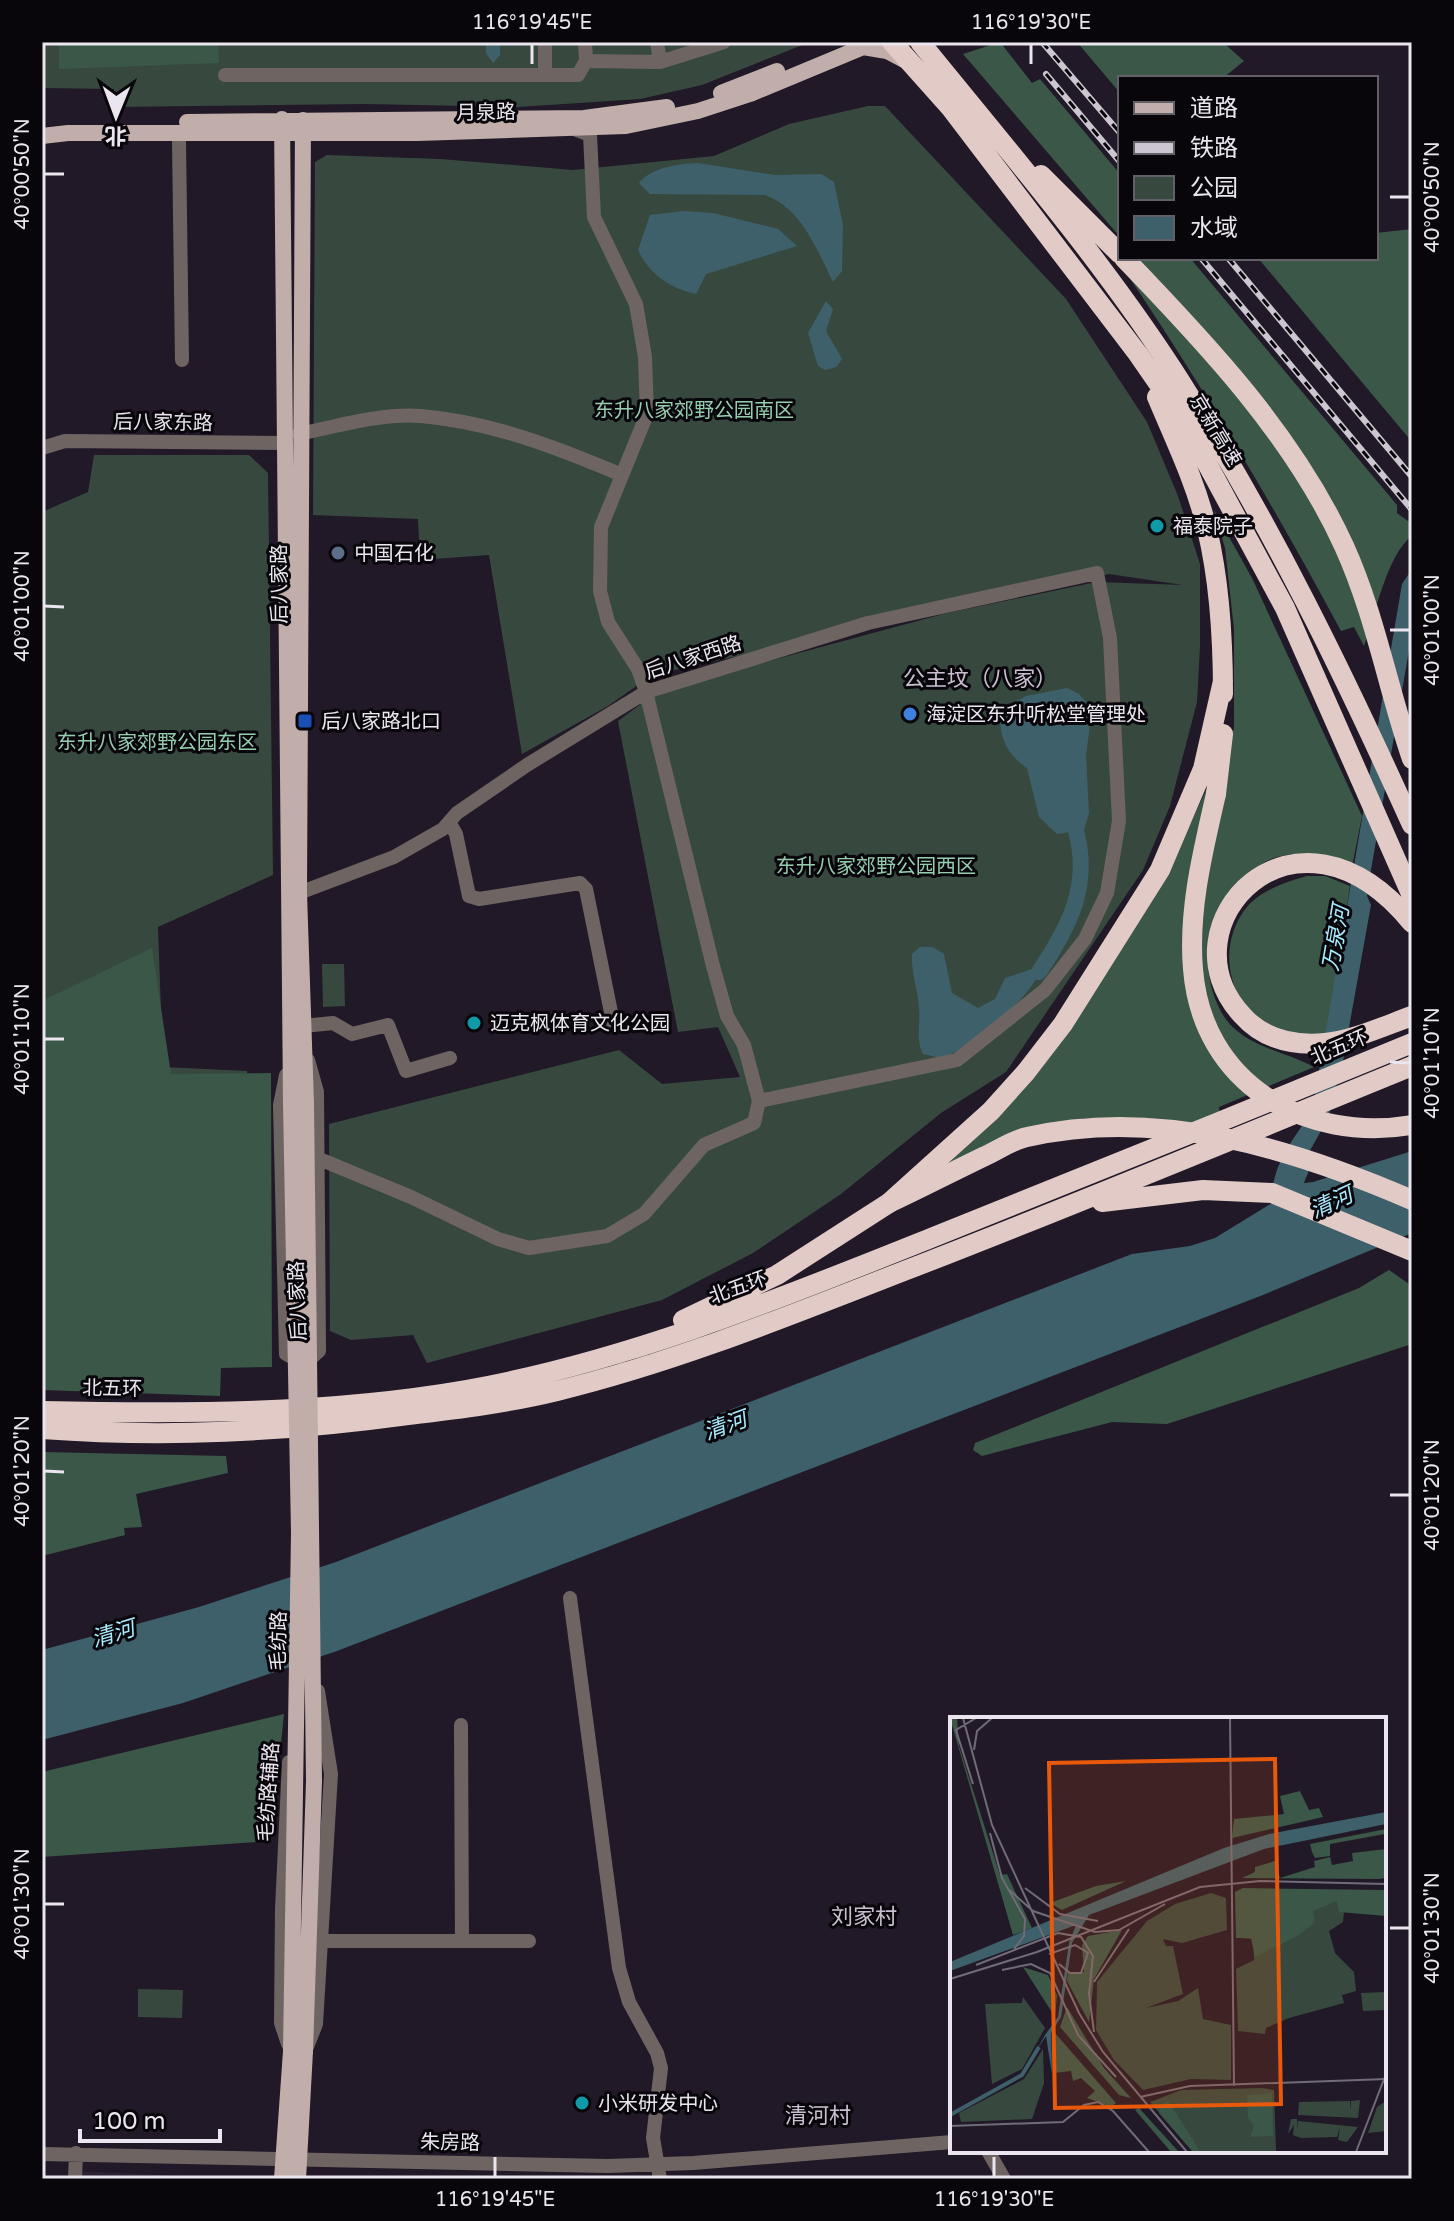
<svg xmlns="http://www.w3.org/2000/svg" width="1454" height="2221" viewBox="0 0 1454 2221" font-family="'Varela Round','Noto Sans SC',sans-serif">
	<rect width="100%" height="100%" fill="#211927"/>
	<path fill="#2d2234" d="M77,2171L180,2176V2179H76Z"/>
	<path fill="#37493f" d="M42,42H810L702,85L640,99L518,107L365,104L114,107V89L42,88Z
		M868,106H885L1066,299L1147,422L1178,496L1200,564V646L1197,702L1170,806L1143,870L1006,1072L941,1113L841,1194L753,1253L662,1300L427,1363L413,1335L351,1340L330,1331L329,1124L619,1050L662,1084L740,1077L718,1027L678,1032L618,721L658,691L947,613L1096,582L1183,585L1109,574L652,675L608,706L522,754L489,555L420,560L418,519L313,515L315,162L327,155L440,159L573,170L714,156L789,124Z
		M94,455H249L268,473L273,875L158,927L163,1067L247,1071L256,1295L42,1357V512L88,492Z
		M322,964H344L345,1006L323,1007Z
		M138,1989L183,1990L182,2018L138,2017Z"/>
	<path fill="#3a5748" d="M59,42H218L219,63L59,69Z
		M1000,42L1032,83L1040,79L1120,174V237L963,54Z
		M1077,42L1226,45L1244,61L1223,78H1120V93Z
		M1412,229V442L1258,258H1376V233Z
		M1134,258H1190L1397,505V513L1412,524V536C1387,554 1375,616 1364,646L1354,627L1341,631C1275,508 1205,390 1127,274Z
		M1214,510L1252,578L1362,816L1352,867C1326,857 1301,849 1274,858C1255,864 1245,880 1235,896C1228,908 1217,920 1212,933C1201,961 1212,1011 1236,1030C1258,1049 1289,1053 1314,1067L1219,1107L1220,1113L1192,1125L1085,1118L1001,1138L948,1164L1054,1050L1189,827L1234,729V629L1225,548Z
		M1307,876H1325L1350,886L1327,1034C1313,1035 1298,1036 1284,1033C1231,1019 1212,949 1247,907C1260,891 1287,881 1307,876Z
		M152,948L171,1074L271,1073L272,1367L221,1368L220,1396L42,1390V1001Z
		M1389,1270L1412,1286V1344L1167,1424L1112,1422L982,1456L973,1450L975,1443L1359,1288Z
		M42,1452L226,1456L228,1473L136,1494L142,1527L124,1528L125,1535L42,1556Z
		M284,1714L271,1841L42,1857V1772Z"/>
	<path fill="#3e606a" d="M486,42H500V55L493,63L486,53Z
		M698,163L774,175L821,174L834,182L843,225L842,271L833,282C816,248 802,209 765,195L650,194L639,183C652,167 678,164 698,163Z
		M684,211L713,213L778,229L797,246L706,274L696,294C671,289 649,274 638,250L650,215Z
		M826,301L833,309L826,331L842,359L836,367L825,370L818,366L808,333Z
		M1412,569V633L1371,870L1367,896L1371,905L1343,1061L1328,1118L1296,1176V1184L1313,1182L1412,1151V1233L1263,1295L337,1651L183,1703L42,1740V1650L199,1607L336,1562L1132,1254L1190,1246L1215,1238L1272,1203C1270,1168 1292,1140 1312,1112L1402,584Z
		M1067,688L1079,694L1092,709L1086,756L1089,813L1084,830L1057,834L1039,817L1027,768C1006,754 999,736 1000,711L1026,696Z
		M920,947H933L944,954L952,993L978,1008L995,999L1005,978L1035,968L1039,972C1032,996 967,1053 942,1057C937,1058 929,1055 923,1054C915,1039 921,1024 919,1008C918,990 911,973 912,954Z"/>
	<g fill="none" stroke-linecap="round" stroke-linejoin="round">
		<path stroke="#3e606a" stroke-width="10" d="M1294,1194L1309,1157"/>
		<path stroke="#3e606a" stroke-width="16" d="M1039,972C1069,927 1091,886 1076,831"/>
		<path stroke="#6e6563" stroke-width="14" d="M545,42V75
			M585,42L586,61
			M657,42L660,62
			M225,75H578L586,61L660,62L724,42
			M179,142L182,360
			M299,434C338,426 381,413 421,416C492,422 558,448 622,475
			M42,448L65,441L284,443
			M449,822L456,834L469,896L479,899L580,883L586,889L614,1027
			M299,893L394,857L443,829L457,813L527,765L646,692L868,623L1097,573L1110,638L1119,821L1107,893L1085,939L1045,990L957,1060L759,1101
			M303,1026L333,1023L352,1034L388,1025L406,1071L450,1058
			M286,1075L280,1105L286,1354L304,1364L319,1351L317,1092L308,1060
			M317,1158L411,1197L498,1239L529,1248L607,1236L644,1214L704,1145L754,1123L759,1101L744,1045L727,1016L713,966L646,692L638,669L608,622L600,591L601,527L647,414L645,357L636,304L594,217L590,135L574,129
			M570,1598L619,1968L629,2002L657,2053L661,2068L653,2138L660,2179
			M461,1725L462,1941
			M321,1941H529
			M288,2044L281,2023L282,1909L289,1762
			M307,2047L316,2024L331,1774L318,1691
			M988,2151L1004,2179
			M42,2154L608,2166L693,2163L952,2142
			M75,2179L76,2153"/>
		<path stroke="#c1adaa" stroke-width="16" d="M721,93L777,71
			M282,119L291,1102
			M303,120L299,893L306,1104
			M187,122L584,118L667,107
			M42,136L68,133H418L626,126L698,111L750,94L863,47L887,51L904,60
			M282,2179L291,2051
			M298,2179L305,2051"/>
		<path stroke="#e2cac7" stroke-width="20" d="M892,42L950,107L1138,354L1183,419L1285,608L1412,896
			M920,42C1010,153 1105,263 1182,384C1271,525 1344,674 1412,825
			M1041,175L1120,254
			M1124,258C1206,343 1294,436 1344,546C1375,614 1388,689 1412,759
			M1157,397C1175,440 1196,483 1207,529C1220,583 1223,639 1223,694
			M1216,794L1223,734
			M1412,923C1295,780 1160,926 1242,1015C1263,1039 1293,1046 1325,1043C1354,1040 1384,1026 1412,1016
			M1102,1202L1203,1190L1272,1193L1412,1251
			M683,1320L777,1275L889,1203L991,1111L1026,1072L1063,1024L1160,870L1203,769L1223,681
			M42,1411C183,1414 327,1414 466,1390C626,1362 781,1298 931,1238C1092,1174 1252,1109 1412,1043
			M42,1429C168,1438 283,1432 408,1415C458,1409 508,1403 557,1391C676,1362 791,1315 904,1271C1075,1205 1243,1135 1412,1066"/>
		<g stroke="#cbc6d0" stroke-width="6">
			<path id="rail" d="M1042,42L1120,133
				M1046,74L1120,162
				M1201,258L1412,510
				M1228,258L1412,477"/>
		</g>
		<use href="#rail" stroke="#09060b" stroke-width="3" stroke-dasharray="9" stroke-linecap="butt"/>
		<path stroke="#c1adaa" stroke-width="16" d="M291,2051L299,1533L291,1102
			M305,2051L314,1781L306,1104"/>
		<path stroke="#e2cac7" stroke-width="20" d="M1216,794C1203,851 1188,910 1193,969C1202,1084 1305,1143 1412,1125
			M889,1203C921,1188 952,1172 983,1157C997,1151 1012,1140 1027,1137C1158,1107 1292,1148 1412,1200"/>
	</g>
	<path fill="none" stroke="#eae5ee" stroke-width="3" d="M532,64V44M1031,64V44M44,174H64M1390,197H1410M44,606L64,607M1390,630H1410M44,1039H64M1390,1062L1410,1063M44,1471L64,1472M1390,1495H1410M44,1904H64M1390,1928H1410M495,2177V2157M994,2177V2157"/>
	<g fill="#0f9aa8" stroke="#09060b" stroke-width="3">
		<circle cx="1157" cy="526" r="8"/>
		<circle cx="474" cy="1023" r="8"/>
		<circle cx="582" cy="2103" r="8"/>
	</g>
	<circle fill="#5c6f8a" stroke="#09060b" stroke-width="3" cx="338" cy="553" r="8"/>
	<circle fill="#3f7fe0" stroke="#09060b" stroke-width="3" cx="910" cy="714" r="8"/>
	<rect fill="#1a4fb4" stroke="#09060b" stroke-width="3" x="297" y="713" width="16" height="16" rx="4"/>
	<g text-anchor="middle" stroke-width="6" stroke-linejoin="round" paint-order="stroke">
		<g font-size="20" fill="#eae5ee" stroke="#09060b">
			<text transform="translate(486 112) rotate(-1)" y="7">月泉路</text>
			<text transform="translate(163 422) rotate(1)" y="7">后八家东路</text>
			<text transform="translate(1216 430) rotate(59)" y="7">京新高速</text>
			<text transform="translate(279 584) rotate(-90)" y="7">后八家路</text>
			<text transform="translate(693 657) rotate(-18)" y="7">后八家西路</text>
			<text transform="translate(1339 1047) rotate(-23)" y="7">北五环</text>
			<text transform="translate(738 1287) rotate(-20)" y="7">北五环</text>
			<text transform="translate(297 1301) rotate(-92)" y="7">后八家路</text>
			<text transform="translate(112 1388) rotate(1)" y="7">北五环</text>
			<text transform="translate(278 1641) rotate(-89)" y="7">毛纺路</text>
			<text transform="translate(268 1792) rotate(-86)" y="7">毛纺路辅路</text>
			<text transform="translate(450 2142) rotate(1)" y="7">朱房路</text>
		</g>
		<g font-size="20" fill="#95cdaf" stroke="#09060b">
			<text x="694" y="417">东升八家郊野公园南区</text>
			<text x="157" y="749">东升八家郊野公园东区</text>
			<text x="876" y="873">东升八家郊野公园西区</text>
		</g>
		<g font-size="20" fill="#eae5ee" stroke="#09060b" text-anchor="start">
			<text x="1173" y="533">福泰院子</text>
			<text x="354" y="560">中国石化</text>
			<text x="926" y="721">海淀区东升听松堂管理处</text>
			<text x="321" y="728">后八家路北口</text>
			<text x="490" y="1030">迈克枫体育文化公园</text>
			<text x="598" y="2110">小米研发中心</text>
		</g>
		<g font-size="22" fill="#c9bfd1" stroke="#09060b">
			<text x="980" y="686">公主坟（八家）</text>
			<text x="864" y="1924">刘家村</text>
			<text x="818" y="2123">清河村</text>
		</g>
		<g font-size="22" font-style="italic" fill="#a7ebfe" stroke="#09060b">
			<text transform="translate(1335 938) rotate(-80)" y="8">万泉河</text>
			<text transform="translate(1331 1202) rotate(-25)" y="8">清河</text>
			<text transform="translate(725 1425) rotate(-20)" y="8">清河</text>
			<text transform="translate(113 1633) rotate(-17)" y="8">清河</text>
		</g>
	</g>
	<g transform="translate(950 1717)">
		<rect width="436" height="436" fill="#211927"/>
		<path d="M261,176L276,181L277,213L232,226L213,222L216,229H223L233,277L196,291L228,284L248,271L253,302L281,308V363L241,362L193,373L164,343L146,313L147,265L197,204L225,187ZM436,178L394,194L393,205L379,214L385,236L404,255L406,274L392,278L394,286L339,301L316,311L315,317L288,314L286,252L304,243L303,222L290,221L288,186ZM436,275V293L413,294L411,276ZM73,280L95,311L72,352L42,367L35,287L72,286ZM93,332L94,366L82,402L11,405L9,396L74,362ZM313,371L324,373L326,435H243L200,385L231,373ZM410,383L408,401L348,398L349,385L400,384L401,394V384ZM436,384V414L418,416L427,390ZM341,402H347L348,413V404L408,410L397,425L388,423L390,410L387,420L351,421L343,418L344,408L338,417Z" fill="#37493f"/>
		<path d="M0,1H7L9,29L50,158L57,157L82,211L63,218ZM350,74L359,93L369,91L373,100L282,121L284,102L334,97L330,79ZM436,112L435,117L380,127V139L365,141L362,135L360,127ZM436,132L435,161L429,162L292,161L305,155V150L325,144L330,161L365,150L364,144L380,140L382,148L403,144L402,136ZM176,164L112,193L100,186L146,169ZM293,171L436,173V199L389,195L387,184L363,194L365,205L349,218L305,240L301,221H286L285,175ZM172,213L144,262L139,305L117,264L118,256L134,255L132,228L138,219ZM73,250L98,258L107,278L105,300ZM117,290L154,351L181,381L169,378L110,310ZM105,316L166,386L161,390L137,381L145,374L131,361L123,364L121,354L104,356ZM322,376L323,419L300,420L304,409L298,401L297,378ZM218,384L242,421L250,435H243L209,396L210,388ZM189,391L229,435H221L185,393Z" fill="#3a5748"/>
		<path d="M436,95V107L314,132L139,198L122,226L111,300L101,316L102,357L96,319L86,334L95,318L108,300L119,226L126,208L0,254V245L274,131L319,117Z" fill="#3e606a"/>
		<path fill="none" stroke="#3e606a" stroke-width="4" d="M0,398L72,358L89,330"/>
		<path fill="none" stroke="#716b77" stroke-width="2" d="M13,1L42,108L129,296L153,335L237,435M280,1L284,369M24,33L27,14L42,1M23,67L6,13L26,1M40,116L52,161L75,202L74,219L64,232M57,171L83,194L145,215L169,213L215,187M75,171L110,197L148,204M99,237L125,228L138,236L131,256H120L109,247M26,248L108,216L131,220L143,239L139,277L144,315M52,253L81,247L100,256L128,318L166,360M0,262L87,235L250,170L310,164L436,167M144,265L179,212M190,380L240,369L436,362M0,409L113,405L134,388L148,385L163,394L199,435M406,435L436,357"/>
		<path fill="#e8590c" fill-opacity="0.15" stroke="#e8590c" stroke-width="4" d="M325,42L331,387L105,391L99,46Z"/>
		<rect width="436" height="436" fill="none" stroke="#eae5ee" stroke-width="4"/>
	</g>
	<rect width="1454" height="2221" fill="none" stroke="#09060b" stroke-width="88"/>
	<rect x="1118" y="76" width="260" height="184" fill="#09060b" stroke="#635f66" stroke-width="2"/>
	<rect x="1134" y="102" width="40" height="12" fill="#c1adaa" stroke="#635f66" stroke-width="2"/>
	<text x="1190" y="116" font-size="24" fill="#eae5ee">道路</text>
	<rect x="1134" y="142" width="40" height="12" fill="#cbc6d0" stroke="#635f66" stroke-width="2"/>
	<text x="1190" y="156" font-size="24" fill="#eae5ee">铁路</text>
	<rect x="1134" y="176" width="40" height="24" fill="#37493f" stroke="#635f66" stroke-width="2"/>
	<text x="1190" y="196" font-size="24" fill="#eae5ee">公园</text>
	<rect x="1134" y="216" width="40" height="24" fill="#3e606a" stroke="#635f66" stroke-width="2"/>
	<text x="1190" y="236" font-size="24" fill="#eae5ee">水域</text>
	<g transform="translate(116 116) rotate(181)" stroke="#09060b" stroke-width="6" paint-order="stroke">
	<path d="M0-6L14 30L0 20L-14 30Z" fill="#eae5ee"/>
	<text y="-12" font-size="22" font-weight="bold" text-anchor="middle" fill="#eae5ee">北</text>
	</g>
	<path d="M80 2129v12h140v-12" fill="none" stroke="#eae5ee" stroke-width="4"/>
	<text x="92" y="2129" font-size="24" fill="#eae5ee" stroke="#09060b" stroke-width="6" paint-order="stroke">100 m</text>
	<rect x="44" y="44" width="1366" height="2133" fill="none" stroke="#eae5ee" stroke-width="3"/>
	<g font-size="20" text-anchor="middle" fill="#eae5ee">
		<text x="532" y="29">116°19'45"E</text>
		<text x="1031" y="29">116°19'30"E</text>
		<text transform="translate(22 174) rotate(-90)" y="7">40°00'50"N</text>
		<text transform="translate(1432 197) rotate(-90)" y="7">40°00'50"N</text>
		<text transform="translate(22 606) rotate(-90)" y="7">40°01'00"N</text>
		<text transform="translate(1432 630) rotate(-90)" y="7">40°01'00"N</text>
		<text transform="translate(22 1039) rotate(-90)" y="7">40°01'10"N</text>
		<text transform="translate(1432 1063) rotate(-90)" y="7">40°01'10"N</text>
		<text transform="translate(22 1471) rotate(-90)" y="7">40°01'20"N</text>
		<text transform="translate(1432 1495) rotate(-90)" y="7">40°01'20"N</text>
		<text transform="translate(22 1904) rotate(-90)" y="7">40°01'30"N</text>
		<text transform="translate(1432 1928) rotate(-90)" y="7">40°01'30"N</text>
		<text x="495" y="2206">116°19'45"E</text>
		<text x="994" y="2206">116°19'30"E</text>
	</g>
</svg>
